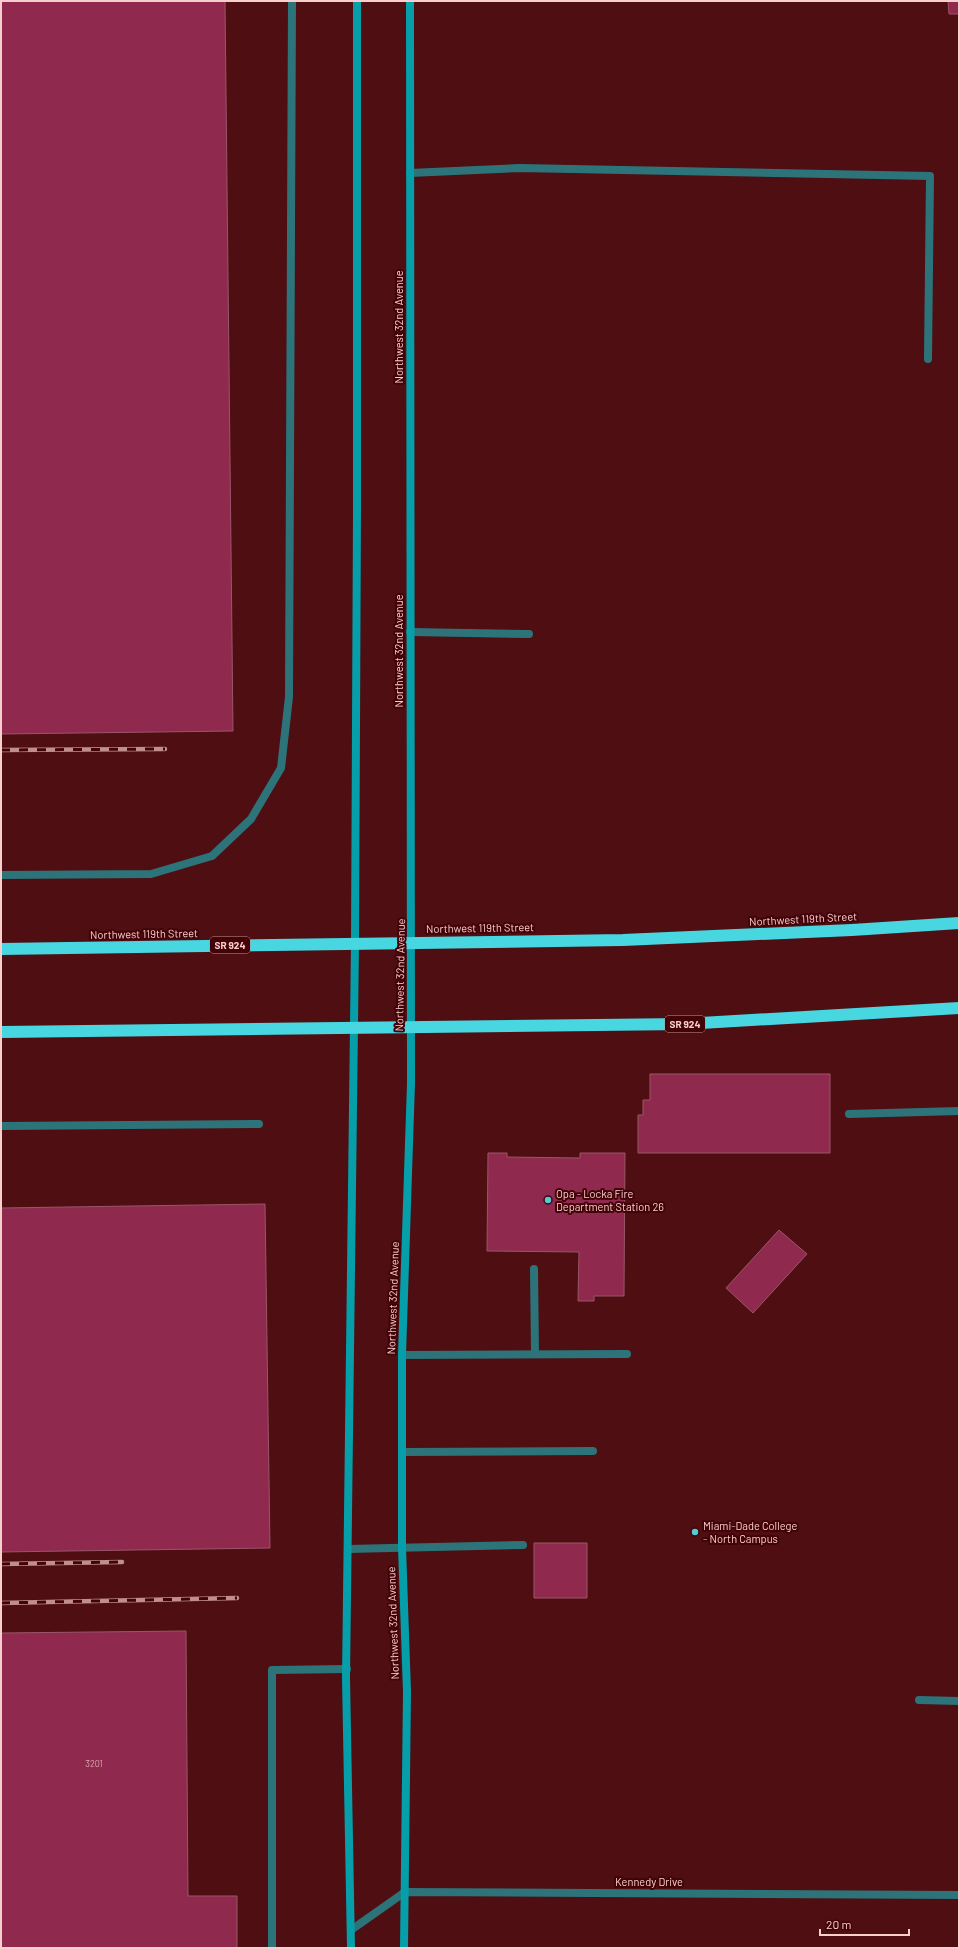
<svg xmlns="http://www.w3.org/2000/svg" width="960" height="1949" viewBox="0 0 960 1949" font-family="Barlow,sans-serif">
	<rect width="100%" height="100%" fill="#4e0e12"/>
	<path fill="#8f2a4e" stroke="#9b5669" d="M1,1H225L233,731L1,734Z
		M948,1H959V14H949Z
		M650,1074H830V1153H638V1115H643V1100H650Z
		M488,1153H507V1157L580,1158V1153H625L624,1296H594V1301H578L579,1252L487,1251Z
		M265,1204L270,1548L1,1552V1208Z
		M779,1230L807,1254L753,1313L726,1288Z
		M534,1543H587V1598H534Z
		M186,1631L188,1896H237V1948H1V1633Z"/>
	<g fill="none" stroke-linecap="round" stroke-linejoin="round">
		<path stroke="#2c747a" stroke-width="8" d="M410,173L520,168L930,176L928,359
			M410,632L529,634
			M1,875L151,874L212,856L251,819L281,768L289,697L292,1
			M849,1114L959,1111
			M1,1126L259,1124
			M534,1269L535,1354
			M402,1355L627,1354
			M402,1452L593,1451
			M348,1549L523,1545
			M919,1700L959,1701
			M272,1948V1670L347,1669"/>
		<path stroke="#2c747a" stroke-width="8" d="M351,1930L405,1892L959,1895"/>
		<path stroke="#069ea8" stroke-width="8" d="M351,1948L346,1678L355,943L357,509V1
			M404,1948L407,1692L402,1547V1355L411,1083L410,1"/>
		<path stroke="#48d6e1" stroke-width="12" d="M1,949L623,940L852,930L959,923
			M1,1032L684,1024L959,1008"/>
		<g stroke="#bf8e8d" stroke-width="4.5">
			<path id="rail" d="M1,750L165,749
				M1,1564L122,1562
				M1,1603L237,1598"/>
		</g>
		<use href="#rail" stroke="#420208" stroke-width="3" stroke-dasharray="9" stroke-linecap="butt"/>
	</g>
	<g fill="#52ccd6" stroke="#420208" stroke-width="1.5">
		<circle cx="548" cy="1200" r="4"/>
		<circle cx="695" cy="1532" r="4"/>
	</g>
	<g text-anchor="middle" stroke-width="4" stroke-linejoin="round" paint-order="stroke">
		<g font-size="9" fill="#dea6ac">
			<text x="94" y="1767">3201</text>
		</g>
		<g fill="#420208" stroke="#c19291" stroke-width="1">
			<rect x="210" y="937" width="40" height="16" rx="3"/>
			<rect x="665" y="1016" width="40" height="16" rx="3"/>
		</g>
		<g font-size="10" font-weight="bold" fill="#f8cfcc">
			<text x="230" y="949">SR 924</text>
			<text x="685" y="1028">SR 924</text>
		</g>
		<g font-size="11" fill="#f8cfcc" stroke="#420208">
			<text transform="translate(399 327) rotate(-90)" y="4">Northwest 32nd Avenue</text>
			<text transform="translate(399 651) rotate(-90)" y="4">Northwest 32nd Avenue</text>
			<text transform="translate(803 919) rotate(-3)" y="4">Northwest 119th Street</text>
			<text transform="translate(480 928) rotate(-1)" y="4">Northwest 119th Street</text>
			<text transform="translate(144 934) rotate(-1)" y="4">Northwest 119th Street</text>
			<text transform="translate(400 975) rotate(-89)" y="4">Northwest 32nd Avenue</text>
			<text transform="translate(393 1298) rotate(-88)" y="4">Northwest 32nd Avenue</text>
			<text transform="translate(393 1623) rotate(-92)" y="4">Northwest 32nd Avenue</text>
			<text x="649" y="1886">Kennedy Drive</text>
		</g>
		<g font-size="11" fill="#f8cfcc" stroke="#420208" text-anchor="start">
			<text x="556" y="1198">Opa - Locka Fire<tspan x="556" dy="13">Department Station 26</tspan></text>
			<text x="703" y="1530">Miami-Dade College<tspan x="703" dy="13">- North Campus</tspan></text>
		</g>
	</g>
	<rect width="960" height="1949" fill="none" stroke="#f8cfcc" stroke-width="4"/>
	<path d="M820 1929v6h89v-6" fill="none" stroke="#f8cfcc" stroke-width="2"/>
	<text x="826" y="1929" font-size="12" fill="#f8cfcc" stroke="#420208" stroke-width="3" paint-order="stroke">20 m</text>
</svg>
